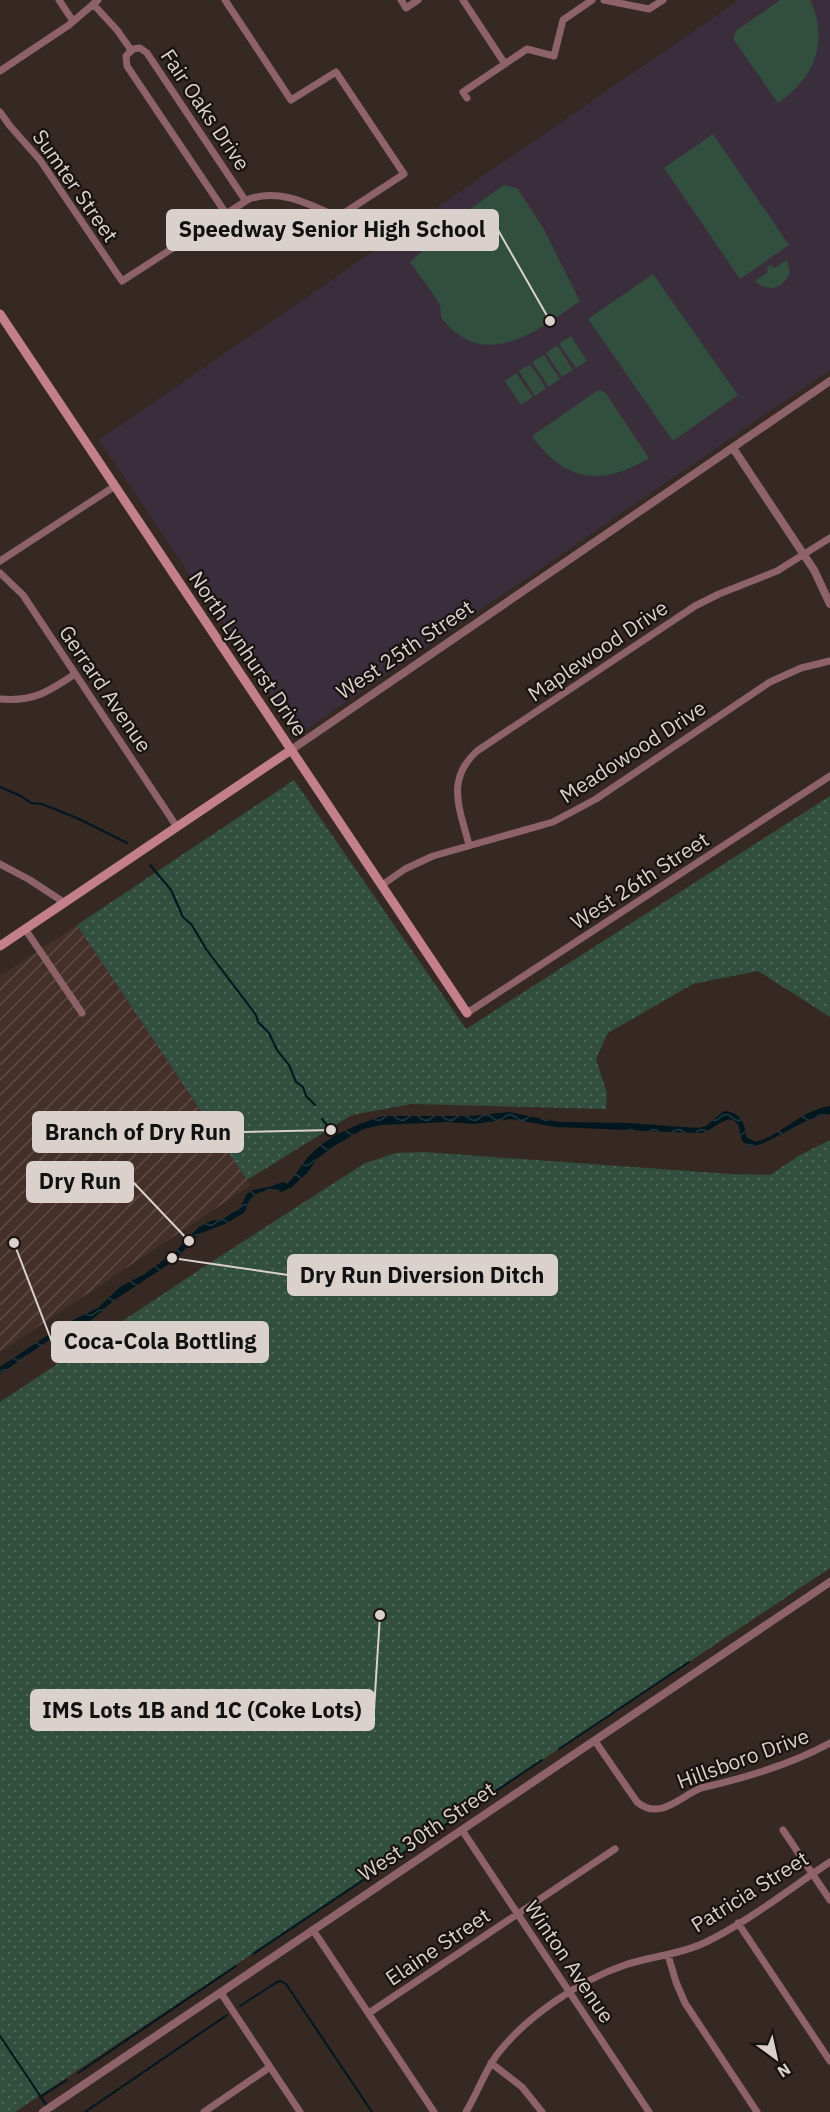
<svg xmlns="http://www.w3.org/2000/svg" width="830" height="2112" viewBox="0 0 830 2112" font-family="'IBM Plex Sans',sans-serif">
	<defs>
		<pattern id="industrial-furrows" width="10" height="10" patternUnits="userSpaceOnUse" patternTransform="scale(1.5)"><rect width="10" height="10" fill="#443028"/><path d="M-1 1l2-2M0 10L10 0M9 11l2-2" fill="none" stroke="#5e4d46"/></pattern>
		<pattern id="grass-dots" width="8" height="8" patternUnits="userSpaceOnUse" patternTransform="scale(1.5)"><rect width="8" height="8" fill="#314e3e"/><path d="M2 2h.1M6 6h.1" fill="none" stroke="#4e6659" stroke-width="1.8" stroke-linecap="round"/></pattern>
		<pattern id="water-waves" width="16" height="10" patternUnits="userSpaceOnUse" patternTransform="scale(1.5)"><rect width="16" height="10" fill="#00171f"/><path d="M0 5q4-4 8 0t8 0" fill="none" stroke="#25383e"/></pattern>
	</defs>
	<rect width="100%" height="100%" fill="#362822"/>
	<path fill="url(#industrial-furrows)" d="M77,925L251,1185L0,1352V976Z"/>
	<path fill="#3a2e3c" d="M739,0H830V370L298,735L99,440Z"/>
	<path fill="url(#grass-dots)" d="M294,780L466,1029L830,796V1017L758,971L693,984L608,1033L596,1059L607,1093L606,1109L412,1104L352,1115L247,1180L77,925Z
		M830,1140V1568L15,2112H0V1402L216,1259L365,1163L396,1153L424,1152L731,1174L770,1175L800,1155Z"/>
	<path fill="#314e3e" d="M780,0H810C830,42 814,78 778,103L733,39L736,31Z
		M713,134L789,245L740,279L664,168Z
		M504,185L517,188L542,226L580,301C540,329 486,373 443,320C439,315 442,309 439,303C430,289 419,275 410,262L466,212Z
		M787,260L790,272C784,289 768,293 755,281L768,272L766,268L771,265L774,268Z
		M653,274L738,395L673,441L588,319Z
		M571,336L587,361L576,368L559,344Z
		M557,345L573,370L562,377L546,353Z
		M544,355L560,379L549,387L532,362Z
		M530,364L546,388L535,396L519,371Z
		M516,373L533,397L521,405L505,381Z
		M598,390L605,392L649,458C601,487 565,482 532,436Z"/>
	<path fill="url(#water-waves)" d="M830,1106V1114C803,1117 780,1139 752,1147L743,1142C741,1138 740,1132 739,1127C732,1111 718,1125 709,1130C705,1133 700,1133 694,1133L556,1127L511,1119L473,1124L448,1122L381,1125L364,1129L334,1146L318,1158L307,1173L292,1187L281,1192L277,1189C257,1193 251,1191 245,1212L227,1223L199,1234L175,1260L113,1301L88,1323L59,1333L0,1374V1367L65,1324L98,1308L120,1287L143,1275L175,1252L199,1227L211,1221L223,1219L240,1208L247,1194L253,1190L269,1187L283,1182L287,1184C297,1175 302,1163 311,1154C330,1135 359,1123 384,1116H470L509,1112L559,1122L628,1123L698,1128L706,1126L724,1111C740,1112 745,1122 746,1137L756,1142C783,1134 802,1110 830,1106Z"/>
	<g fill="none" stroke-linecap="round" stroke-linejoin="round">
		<path stroke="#00171f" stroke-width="2" d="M0,787L21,796L31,803L42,804L77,818L127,843
			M150,865L171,890L183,917L192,925L206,949L256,1015L258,1022L269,1033L277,1050L289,1065L296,1082L303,1087L306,1096L315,1105
			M322,1119L331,1130L341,1136
			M559,1749L689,1662
			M253,1954L542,1760
			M240,2006L277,1982L281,1981L286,1984L372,2112
			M0,2036L51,2112
			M78,2073L236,1966
			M40,2097L67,2080
			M85,2112L227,2015"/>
		<path stroke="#8d6268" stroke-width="7" d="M59,0L73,21
			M401,0L406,8L418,0
			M463,0L505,64
			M604,0L649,9L663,0
			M93,4L117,30L131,50
			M0,71L69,25L98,0
			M467,98L463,92L527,49L554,56L563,20L592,0
			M0,112L10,126L40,160L122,281L249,199C281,188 310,205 338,217L404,174L336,72L291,100L225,0
			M225,212L127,66L126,56L133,49L140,48L147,53L245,200
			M0,561L115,486
			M0,573L23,595L177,827
			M0,699C33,702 48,692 75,674
			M469,845C460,809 445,780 477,751L695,606L719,594L777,571L830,538
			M0,864L30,880L65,903
			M382,885L405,869L433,856L553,822L596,799L770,682L801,668L830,661
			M25,929L82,1013
			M467,1013L830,776
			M595,1741L637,1802C660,1821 679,1797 701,1788C745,1778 790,1765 830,1743
			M462,1830L649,2112
			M783,1830L830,1900
			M738,1923L830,2061
			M313,1930L434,2112
			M668,1955L676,1982L685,2003L757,2112
			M221,1993L300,2112
			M369,2013L615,1849
			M491,2063L522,2087L542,2112
			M204,2112L270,2067
			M466,2112C477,2094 484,2073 496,2056C524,2018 580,1980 625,1965C651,1956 679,1955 704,1943C748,1922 789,1889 830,1862"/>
		<path stroke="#8d6268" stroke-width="8" d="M733,448L814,570L830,604
			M291,750L830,381
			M43,2112L830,1582"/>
		<path stroke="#c3808a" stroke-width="9" d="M0,314L467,1013
			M0,946L291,750"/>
	</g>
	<g text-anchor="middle" stroke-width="4.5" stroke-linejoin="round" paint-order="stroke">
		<g font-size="21" fill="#dad1cd" stroke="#191210">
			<text transform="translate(205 110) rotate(56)" y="7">Fair Oaks Drive</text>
			<text transform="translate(75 186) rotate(55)" y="7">Sumter Street</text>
			<text transform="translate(405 650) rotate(-34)" y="7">West 25th Street</text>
			<text transform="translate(598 651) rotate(-34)" y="7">Maplewood Drive</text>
			<text transform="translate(248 654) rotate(56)" y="7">North Lynhurst Drive</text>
			<text transform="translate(105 689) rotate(56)" y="7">Gerrard Avenue</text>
			<text transform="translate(633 752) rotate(-33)" y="7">Meadowood Drive</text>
			<text transform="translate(640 881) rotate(-33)" y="7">West 26th Street</text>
			<text transform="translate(743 1759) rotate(-20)" y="7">Hillsboro Drive</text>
			<text transform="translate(427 1832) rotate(-34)" y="7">West 30th Street</text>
			<text transform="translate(750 1892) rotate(-32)" y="7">Patricia Street</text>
			<text transform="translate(438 1947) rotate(-34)" y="7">Elaine Street</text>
			<text transform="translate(569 1962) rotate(56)" y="7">Winton Avenue</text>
		</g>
	</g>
	<path fill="none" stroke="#dad1cd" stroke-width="2" d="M550 321L498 230M331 1130L243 1132M189 1241L133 1182M172 1258L288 1275M14 1243L52 1342M380 1615L374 1710"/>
	<g fill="#dad1cd" stroke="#191210" stroke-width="2">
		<circle cx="550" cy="321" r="6"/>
		<circle cx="331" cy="1130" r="6"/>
		<circle cx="189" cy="1241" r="6"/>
		<circle cx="172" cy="1258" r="6"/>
		<circle cx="14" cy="1243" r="6"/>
		<circle cx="380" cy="1615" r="6"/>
	</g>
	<g fill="#dad1cd" stroke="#dad1cd" stroke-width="2">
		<rect x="167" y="210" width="331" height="40" rx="6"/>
		<rect x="33" y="1112" width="210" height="40" rx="6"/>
		<rect x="27" y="1162" width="106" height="40" rx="6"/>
		<rect x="288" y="1255" width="269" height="40" rx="6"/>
		<rect x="52" y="1322" width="216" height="40" rx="6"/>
		<rect x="31" y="1690" width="343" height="40" rx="6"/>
	</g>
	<g font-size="22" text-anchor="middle" font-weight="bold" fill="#111">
		<text x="332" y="237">Speedway Senior High School</text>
		<text x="138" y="1140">Branch of Dry Run</text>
		<text x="80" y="1189">Dry Run</text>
		<text x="422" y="1283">Dry Run Diversion Ditch</text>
		<text x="160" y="1349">Coca-Cola Bottling</text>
		<text x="202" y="1718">IMS Lots 1B and 1C (Coke Lots)</text>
	</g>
	<g transform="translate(776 2058) rotate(147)" stroke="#191210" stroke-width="4.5" paint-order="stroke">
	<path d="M0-4.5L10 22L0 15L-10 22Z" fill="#dad1cd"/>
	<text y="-9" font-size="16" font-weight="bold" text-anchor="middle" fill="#dad1cd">N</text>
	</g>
</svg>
